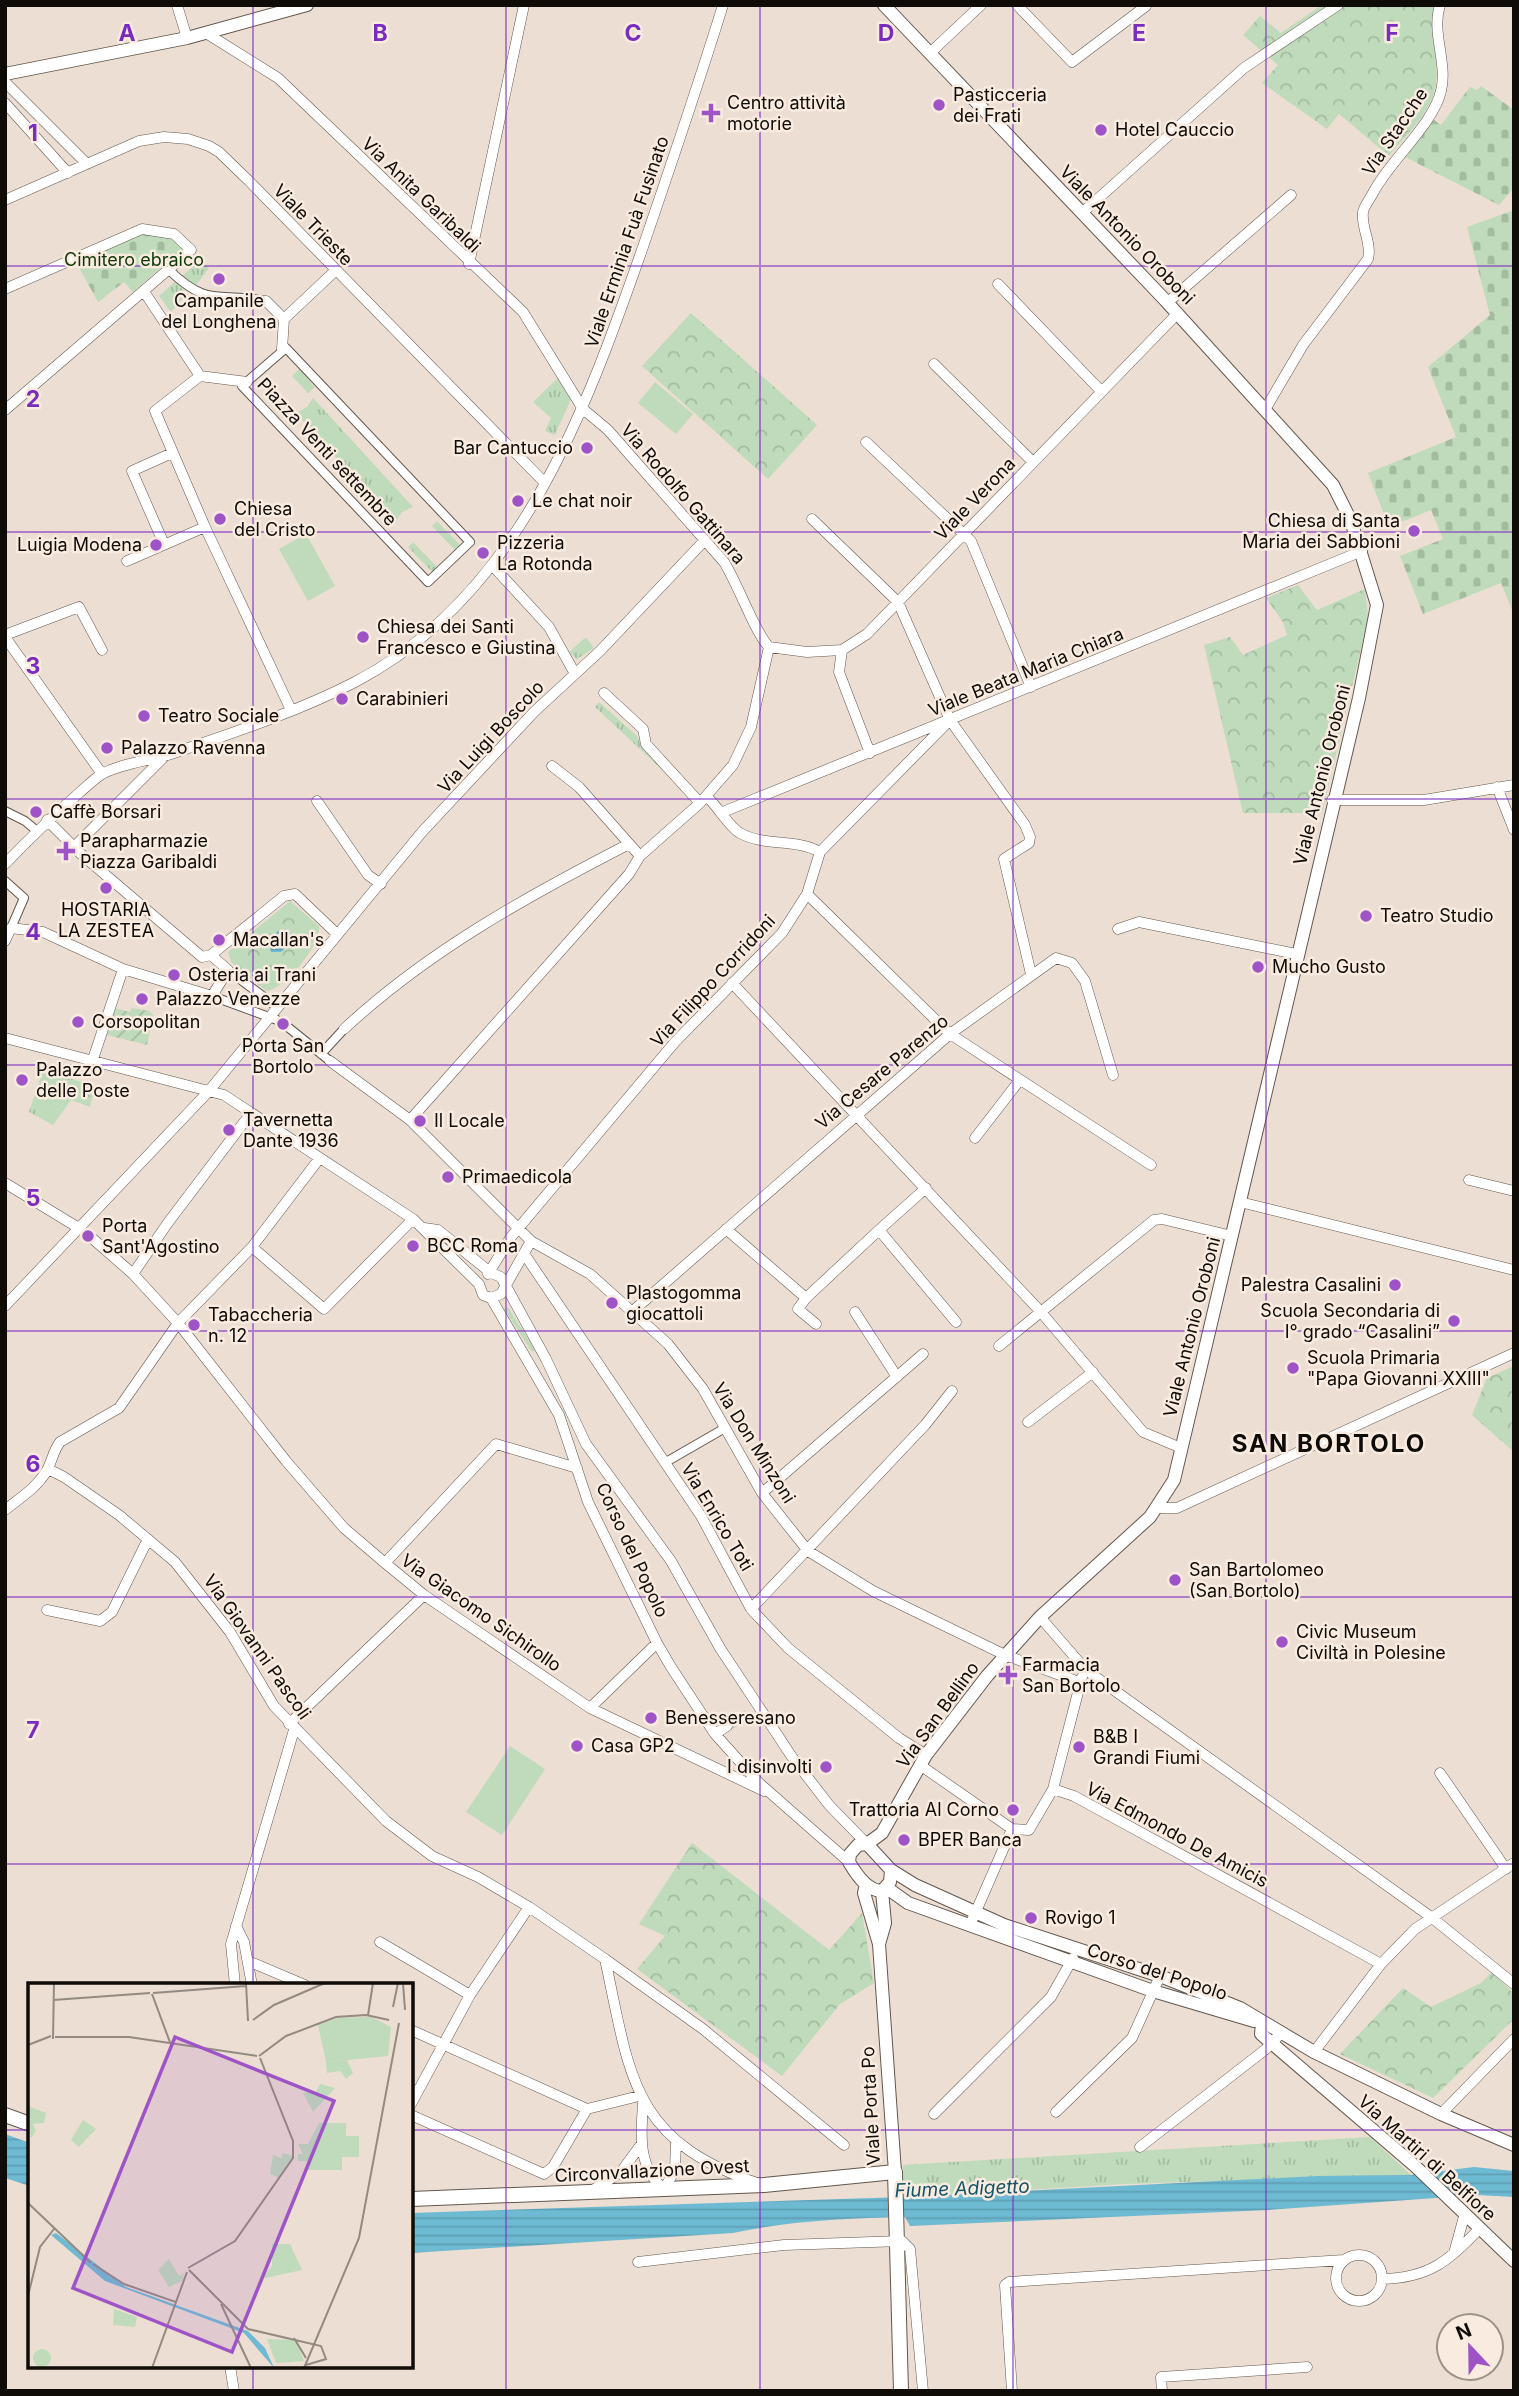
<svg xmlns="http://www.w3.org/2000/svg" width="1519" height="2396" viewBox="0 0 1519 2396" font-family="Inter,sans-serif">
	<defs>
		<pattern id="grass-tufts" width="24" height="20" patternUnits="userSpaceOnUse" patternTransform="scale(1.75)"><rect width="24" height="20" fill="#bfdbbb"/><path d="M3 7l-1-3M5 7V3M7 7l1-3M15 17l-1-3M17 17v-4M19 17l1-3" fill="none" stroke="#a3bb9f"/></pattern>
		<pattern id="forest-crowns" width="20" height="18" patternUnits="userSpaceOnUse" patternTransform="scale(1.75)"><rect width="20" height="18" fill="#bfdbbb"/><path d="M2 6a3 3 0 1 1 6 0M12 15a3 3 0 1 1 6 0" fill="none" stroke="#a3bb9f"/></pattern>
		<pattern id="cemetery-stones" width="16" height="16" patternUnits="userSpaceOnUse" patternTransform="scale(1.75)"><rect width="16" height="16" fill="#bfdbbb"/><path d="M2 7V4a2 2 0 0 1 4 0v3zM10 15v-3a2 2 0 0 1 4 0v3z" fill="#a3bb9f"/></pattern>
		<pattern id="garden-furrows" width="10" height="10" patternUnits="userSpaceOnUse" patternTransform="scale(1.75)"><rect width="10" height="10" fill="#bfdbbb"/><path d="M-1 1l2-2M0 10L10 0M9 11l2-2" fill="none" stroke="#a3bb9f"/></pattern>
		<pattern id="water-rules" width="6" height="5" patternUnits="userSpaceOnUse" patternTransform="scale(1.75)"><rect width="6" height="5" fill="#6ebad3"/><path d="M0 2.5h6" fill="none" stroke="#5e9fb4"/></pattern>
	</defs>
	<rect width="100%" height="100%" fill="#ecded2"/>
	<path fill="url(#grass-tufts)" d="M200,260L209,268L194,288L182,276Z
		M176,281L187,294L171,312L159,296Z
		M299,369L315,387L308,393L292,376Z
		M559,377L572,397L555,435L545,431L551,418L533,402Z
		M313,398L413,507L402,512L395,523L296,413L307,407Z
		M437,521L461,546L456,551L432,526Z
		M413,542L437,567L432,572L408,547Z
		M586,637L594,648L577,659L569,652Z
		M599,702L637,736L641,745L688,794L595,707Z
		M43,1070L95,1086L90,1107L71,1100L53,1125L29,1112Z
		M508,1307L535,1350L532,1352L504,1309Z
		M1370,2137L1411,2175L1126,2184L904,2197L903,2165Z"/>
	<path fill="url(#forest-crowns)" d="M1322,5H1435C1430,34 1442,65 1434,93C1427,117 1404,137 1389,156L1339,114L1327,129L1262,83L1278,65L1243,35L1260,16L1281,33Z
		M691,313L817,425L768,479L642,366Z
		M1298,585L1317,610L1365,589L1368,616L1364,636L1322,813H1243L1204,645L1230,637L1243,655L1287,635L1283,622L1266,598Z
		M290,901L319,926C322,944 284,990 266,991L231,962L228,952Z
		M1514,1366V1452L1472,1415L1487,1378Z
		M692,1843L829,1950L862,1913L874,1983L840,2004L782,2076L637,1969L665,1936L639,1924Z
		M1492,1972L1514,1994V2019L1433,2098L1340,2054L1403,1988L1431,2007L1481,1983Z"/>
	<path fill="url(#cemetery-stones)" d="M1481,86L1514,110V188L1499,205L1401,155L1430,117L1441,125L1470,87L1477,90Z
		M1514,210V615L1501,583L1423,614L1400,556L1443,539L1431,510L1389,527L1368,473L1456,437L1428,367L1490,315L1467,227Z
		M145,233L172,238L183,248L133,292L124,282L98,302L76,262Z"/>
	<path fill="url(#garden-furrows)" d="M114,1008L130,1012L132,1008L149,1011L153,1015L147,1045L107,1035Z"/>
	<path fill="#bfdbbb" d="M655,382L693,414L676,434L638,403Z
		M306,534L335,586L308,601L279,549Z
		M510,1746L545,1769L502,1835L466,1812Z"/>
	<path fill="url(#water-rules)" d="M286,929L291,934V941L281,952H271L269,941L278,931Z
		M5,2134L30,2143V2186L5,2178Z
		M1474,2167L1514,2171V2197L1478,2195L1268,2210L910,2226L905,2217C847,2218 789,2221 733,2233L411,2253V2213L904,2197L1317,2176L1411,2175Z"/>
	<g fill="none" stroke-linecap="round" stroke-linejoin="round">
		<path stroke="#cbbeb4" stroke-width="10" stroke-dasharray="10 5" stroke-linecap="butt" d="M727,1726L747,1715"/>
		<g stroke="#63574d" stroke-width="10">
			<path id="pedestrian" d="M169,270C210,309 217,291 266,301
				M286,348L470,542L428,582L242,386Z
				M5,811L25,821L37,831
				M5,881L24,898L11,928
				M228,970L277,1007
				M212,996L277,1020
				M289,1028L330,1061
				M321,1054L344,1029
				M666,1462L725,1428"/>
		</g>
		<g stroke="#63574d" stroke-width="11">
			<path id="minor" d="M177,5L187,38
				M1017,5L1072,62L1146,6
				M206,33L278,78L523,312L583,409L608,430L724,562C738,584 755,633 769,647
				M930,53L981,5
				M5,82L87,164
				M5,103L68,173
				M5,200L139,141L164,137L188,139L209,146L219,152L249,181L545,483
				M1082,213L1244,68L1338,5
				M469,264L524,5
				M998,284L1101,391
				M5,289L142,229L174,234L191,250L5,410
				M145,293L200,376
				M266,301L284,319
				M1168,302L1291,195
				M282,349L284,319L335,271
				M934,364L1033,462
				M200,376L155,411L205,527L291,710
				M200,376L247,382
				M1266,408L1303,345L1368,259C1372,242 1361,229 1363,212C1364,206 1370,199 1373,193C1390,160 1433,125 1441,91C1448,63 1431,33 1440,5
				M866,442L971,541L1031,687
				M812,519L898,602L950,720L1025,825L1030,837L1029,843L1004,859L1031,974
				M164,544L132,471L172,453
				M127,561L205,527
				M492,565L549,627L574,672
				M5,635L79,607L102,650
				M5,637L102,774
				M769,647L807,652L842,650L867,634L1178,313
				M842,650L839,672L870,753
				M604,693L643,729L646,744L700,803
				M552,766L579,787L640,856
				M1497,787L1514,830
				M706,796C717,805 729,827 740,833C765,847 795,838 820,852
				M1332,800H1424L1514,785
				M317,801L368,875L381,884
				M723,812L1362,551
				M47,820L81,854L202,957L211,955
				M74,847L165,756
				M5,864C29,839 53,816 79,793C86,787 94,779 102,774C122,763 149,761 171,754C232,733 297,712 355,682C520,596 586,410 644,244C671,165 698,86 723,5
				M807,894L950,1034L1151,1165
				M11,928L43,932L123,969L212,996L228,970L211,955
				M1118,929L1139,922L1296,954
				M5,941L11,928
				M211,955L284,896L295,894L337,934
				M732,983L1040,1311L1143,1432L1181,1448
				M344,1029C428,951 526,897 627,845
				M5,1038L224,1095L413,1219L479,1284L483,1295L491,1298L559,1415L588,1502L657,1643L671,1667L715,1734L759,1783L849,1862
				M330,1061L410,1120L531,1241L590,1274L668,1344L703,1389L762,1493L808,1551L873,1591L1005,1655L1079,1682
				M92,1062L123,969
				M410,1120L629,874L640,856L700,803L733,765L751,727L769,647
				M975,1138L1019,1081
				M1469,1180L1514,1191
				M5,1183L82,1230
				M926,1188L879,1230L956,1322
				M1240,1202L1514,1270
				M424,1228L438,1230L491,1273L501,1277L546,1359L586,1444L671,1561L720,1648L792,1757L829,1805L867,1844
				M726,1229L806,1298
				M93,1239L133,1274L178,1323L286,1461L344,1528L385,1563L424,1595L590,1708L764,1791
				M252,1247L324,1309L413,1219
				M525,1255L701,1516L751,1609L788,1648L899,1738L926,1755
				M133,1274L167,1224L251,1113
				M488,1274L511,1237L675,1042L782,933L807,894L820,852L950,720
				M491,1298L501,1294L531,1241
				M5,1306L208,1092L422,832L534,712L600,651L705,540
				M634,1310L950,1034L1056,958L1072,963L1085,981L1113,1075
				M855,1312L897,1377
				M816,1324L798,1309L806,1298L879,1230
				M999,1346L1154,1220L1162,1219L1232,1236
				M1028,1422L1093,1372
				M48,1469L64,1477L119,1515L175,1562L230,1632L274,1706L386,1821L432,1856L478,1877L529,1907L605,1959C630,2074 630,2140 757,2183
				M762,1493L923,1354
				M1157,1508H1177L1514,1353
				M5,1510C20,1498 36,1488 46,1472C52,1462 53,1451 60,1442L119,1408L178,1323L252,1247L319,1159
				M385,1563L496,1444L577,1468
				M751,1609L925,1425L952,1391
				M47,1610L100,1621L112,1612L148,1539
				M1040,1617L1086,1670L1431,1917L1514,1984
				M590,1708L657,1643
				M289,1724L424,1595
				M715,1734L727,1726
				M920,1765L1012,1829L1029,1830L1053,1789L1082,1677
				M1440,1773L1506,1869
				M1053,1789L1074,1796L1381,1964
				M970,1925L1012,1829
				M236,1926L244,1942L252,1985
				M380,1942L470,1995
				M605,1959L703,2029L844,2145
				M248,1961L305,1985
				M235,1985L231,1944L294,1730
				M411,2030L587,2109L639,2096
				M1314,2052L1381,1964L1415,1929L1514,1863
				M643,2103C641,2134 637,2167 664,2189L675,2170L676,2141
				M411,2104L470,1995L529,1907
				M1056,2112L1132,2038L1160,1976
				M934,2114L1051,1997L1073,1958
				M1441,2114L1514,2039
				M411,2115L544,2174L553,2167L587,2109
				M1140,2147L1266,2049L1281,2033
				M593,2190L621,2172L640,2146
				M1454,2253L1465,2213
				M1336 2278a23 23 0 1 1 46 0a23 23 0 1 1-46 0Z
				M638,2262L784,2245L902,2241L910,2249L923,2391
				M1382,2279C1429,2278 1449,2261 1480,2228
				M230,2366L234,2391
				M1012,2391L1005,2285L1009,2282L1344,2260
				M1162,2391L1161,2377L1307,2367"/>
		</g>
		<g stroke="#63574d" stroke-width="14">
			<path id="tertiary" d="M5,74L187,38L307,5
				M867,1844L882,1833L926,1755L987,1676L1040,1617L1150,1517L1174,1480L1359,698L1377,605L1351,521L1333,485L1165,300L884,5
				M867,1844L891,1870L890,1882L882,1891C867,1891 856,1874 849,1862L850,1854L858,1845Z
				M891,1870L915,1885L1004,1925L1160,1976L1240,2008L1314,2052L1441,2114L1514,2145
				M866,1884L864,1893L879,1944L895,2172
				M887,1888L908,1903L1153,1991L1254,2021
				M879,1944L885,1923L882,1891
				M1262,2024L1261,2034L1415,2166L1514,2261"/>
		</g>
		<g stroke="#63574d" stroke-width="16">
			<path id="secondary" d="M5,2115L30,2124
				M411,2199L764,2185L895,2172L901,2391"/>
		</g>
		<use href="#pedestrian" stroke="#fff" stroke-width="8"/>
		<use href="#minor" stroke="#fff" stroke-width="10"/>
		<use href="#tertiary" stroke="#fff" stroke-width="12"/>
		<use href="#secondary" stroke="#fff" stroke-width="14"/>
	</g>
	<path fill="none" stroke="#7b2cbf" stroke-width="2" stroke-opacity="0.55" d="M253,5V1985M506,5V2391M760,5V2391M1013,5V2391M1266,5V2391M5,266H1514M5,532H1514M5,799H1514M5,1065H1514M5,1331H1514M5,1597H1514M5,1864H1514M5,2130H30M411,2130H1514M253,2366V2391"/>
	<g fill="#9e54c7" stroke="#f9ebdf" stroke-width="2.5">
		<circle cx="939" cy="105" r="7"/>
		<path d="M707.5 102.5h7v7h7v7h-7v7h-7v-7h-7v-7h7z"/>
		<circle cx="1101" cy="130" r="7"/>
		<circle cx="219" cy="279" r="7"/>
		<circle cx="587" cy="448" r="7"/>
		<circle cx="518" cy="501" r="7"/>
		<circle cx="220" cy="519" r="7"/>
		<circle cx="1414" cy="531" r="7"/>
		<circle cx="156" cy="545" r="7"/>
		<circle cx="483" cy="553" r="7"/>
		<circle cx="363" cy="637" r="7"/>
		<circle cx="342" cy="699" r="7"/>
		<circle cx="144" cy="716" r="7"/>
		<circle cx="107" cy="748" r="7"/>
		<circle cx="36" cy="812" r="7"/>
		<path d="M62.5 840.5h7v7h7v7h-7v7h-7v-7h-7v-7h7z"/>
		<circle cx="106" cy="888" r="7"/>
		<circle cx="1366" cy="916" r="7"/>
		<circle cx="219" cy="940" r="7"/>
		<circle cx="1258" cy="967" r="7"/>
		<circle cx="174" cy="975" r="7"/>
		<circle cx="142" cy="999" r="7"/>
		<circle cx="78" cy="1022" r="7"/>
		<circle cx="283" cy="1024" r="7"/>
		<circle cx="22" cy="1080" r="7"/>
		<circle cx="420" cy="1121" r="7"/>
		<circle cx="229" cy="1130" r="7"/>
		<circle cx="448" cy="1177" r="7"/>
		<circle cx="88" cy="1236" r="7"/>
		<circle cx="413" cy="1246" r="7"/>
		<circle cx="1395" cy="1285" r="7"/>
		<circle cx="612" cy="1303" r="7"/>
		<circle cx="1454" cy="1321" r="7"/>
		<circle cx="194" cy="1325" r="7"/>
		<circle cx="1293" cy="1368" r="7"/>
		<circle cx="1175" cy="1580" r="7"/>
		<circle cx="1282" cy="1642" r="7"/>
		<path d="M1004.5 1664.5h7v7h7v7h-7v7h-7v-7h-7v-7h7z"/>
		<circle cx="651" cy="1718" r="7"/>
		<circle cx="577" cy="1746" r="7"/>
		<circle cx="1079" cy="1747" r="7"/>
		<circle cx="826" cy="1767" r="7"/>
		<circle cx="1013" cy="1810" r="7"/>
		<circle cx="904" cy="1840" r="7"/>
		<circle cx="1031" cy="1918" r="7"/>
	</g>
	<g text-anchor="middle" stroke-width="5" stroke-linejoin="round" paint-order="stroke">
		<g font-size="18" fill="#0f0b07" stroke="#f9ebdf" text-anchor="start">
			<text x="953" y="101">Pasticceria<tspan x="953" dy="21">dei Frati</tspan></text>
			<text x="727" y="109">Centro attività<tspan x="727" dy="21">motorie</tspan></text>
			<text x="1115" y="136">Hotel Cauccio</text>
			<text x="219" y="307" text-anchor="middle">Campanile<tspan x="219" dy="21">del Longhena</tspan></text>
			<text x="573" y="454" text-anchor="end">Bar Cantuccio</text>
			<text x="532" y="507">Le chat noir</text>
			<text x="234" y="515">Chiesa<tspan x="234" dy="21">del Cristo</tspan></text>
			<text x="1400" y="527" text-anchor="end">Chiesa di Santa<tspan x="1400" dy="21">Maria dei Sabbioni</tspan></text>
			<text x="497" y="549">Pizzeria<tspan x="497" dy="21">La Rotonda</tspan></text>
			<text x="142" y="551" text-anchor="end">Luigia Modena</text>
			<text x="377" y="633">Chiesa dei Santi<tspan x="377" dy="21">Francesco e Giustina</tspan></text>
			<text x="356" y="705">Carabinieri</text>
			<text x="158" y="722">Teatro Sociale</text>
			<text x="121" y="754">Palazzo Ravenna</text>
			<text x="50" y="818">Caffè Borsari</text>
			<text x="80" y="847">Parapharmazie<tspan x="80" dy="21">Piazza Garibaldi</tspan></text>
			<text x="106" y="916" text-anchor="middle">HOSTARIA<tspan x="106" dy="21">LA ZESTEA</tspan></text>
			<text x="1380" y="922">Teatro Studio</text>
			<text x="233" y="946">Macallan's</text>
			<text x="1272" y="973">Mucho Gusto</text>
			<text x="188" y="981">Osteria ai Trani</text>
			<text x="156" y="1005">Palazzo Venezze</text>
			<text x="92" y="1028">Corsopolitan</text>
			<text x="283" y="1052" text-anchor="middle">Porta San<tspan x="283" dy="21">Bortolo</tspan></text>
			<text x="36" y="1076">Palazzo<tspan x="36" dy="21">delle Poste</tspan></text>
			<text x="243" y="1126">Tavernetta<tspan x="243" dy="21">Dante 1936</tspan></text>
			<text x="434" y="1127">Il Locale</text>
			<text x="462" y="1183">Primaedicola</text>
			<text x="102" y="1232">Porta<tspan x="102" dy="21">Sant'Agostino</tspan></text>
			<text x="427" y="1252">BCC Roma</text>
			<text x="1381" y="1291" text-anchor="end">Palestra Casalini</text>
			<text x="626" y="1299">Plastogomma<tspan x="626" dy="21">giocattoli</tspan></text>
			<text x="1440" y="1317" text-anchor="end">Scuola Secondaria di<tspan x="1440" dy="21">I° grado “Casalini”</tspan></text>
			<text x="208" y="1321">Tabaccheria<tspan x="208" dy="21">n. 12</tspan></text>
			<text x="1307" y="1364">Scuola Primaria<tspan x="1307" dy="21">"Papa Giovanni XXIII"</tspan></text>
			<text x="1189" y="1576">San Bartolomeo<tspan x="1189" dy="21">(San Bortolo)</tspan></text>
			<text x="1296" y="1638">Civic Museum<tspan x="1296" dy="21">Civiltà in Polesine</tspan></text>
			<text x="1022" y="1671">Farmacia<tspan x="1022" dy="21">San Bortolo</tspan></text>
			<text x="665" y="1724">Benesseresano</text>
			<text x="1093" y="1743">B&amp;B I<tspan x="1093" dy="21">Grandi Fiumi</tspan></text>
			<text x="591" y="1752">Casa GP2</text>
			<text x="812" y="1773" text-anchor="end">I disinvolti</text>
			<text x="999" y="1816" text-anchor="end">Trattoria Al Corno</text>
			<text x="918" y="1846">BPER Banca</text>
			<text x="1045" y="1924">Rovigo 1</text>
		</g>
		<g font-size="18" fill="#0f0b07" stroke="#f9ebdf">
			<text transform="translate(1395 132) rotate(-56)" y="6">Via Stacche</text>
			<text transform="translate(421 195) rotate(44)" y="6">Via Anita Garibaldi</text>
			<text transform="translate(313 225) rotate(46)" y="6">Viale Trieste</text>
			<text transform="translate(1127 235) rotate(46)" y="6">Viale Antonio Oroboni</text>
			<text transform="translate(627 242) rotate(-71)" y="6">Viale Erminia Fuà Fusinato</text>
			<text transform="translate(327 452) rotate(47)" y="6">Piazza Venti settembre</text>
			<text transform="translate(683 494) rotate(49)" y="6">Via Rodolfo Gattinara</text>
			<text transform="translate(975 499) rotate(-46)" y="6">Viale Verona</text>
			<text transform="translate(1026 672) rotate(-22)" y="6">Viale Beata Maria Chiara</text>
			<text transform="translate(491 737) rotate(-47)" y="6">Via Luigi Boscolo</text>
			<text transform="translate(1322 775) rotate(-76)" y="6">Viale Antonio Oroboni</text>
			<text transform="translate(713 981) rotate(-47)" y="6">Via Filippo Corridoni</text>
			<text transform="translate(882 1072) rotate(-40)" y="6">Via Cesare Parenzo</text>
			<text transform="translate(1192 1327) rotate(-76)" y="6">Viale Antonio Oroboni</text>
			<text transform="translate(754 1443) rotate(58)" y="6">Via Don Minzoni</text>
			<text transform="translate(717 1517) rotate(59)" y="6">Via Enrico Toti</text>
			<text transform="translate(632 1550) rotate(65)" y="6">Corso del Popolo</text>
			<text transform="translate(481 1613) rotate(35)" y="6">Via Giacomo Sichirollo</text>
			<text transform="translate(257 1647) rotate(55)" y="6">Via Giovanni Pascoli</text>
			<text transform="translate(938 1715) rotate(-54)" y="6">Via San Bellino</text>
			<text transform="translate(1177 1835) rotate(28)" y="6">Via Edmondo De Amicis</text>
			<text transform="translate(1157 1972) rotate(18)" y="6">Corso del Popolo</text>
			<text transform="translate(871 2106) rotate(-93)" y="6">Viale Porta Po</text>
			<text transform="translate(1427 2158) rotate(42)" y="6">Via Martiri di Belfiore</text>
			<text transform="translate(652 2171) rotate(-3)" y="6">Circonvallazione Ovest</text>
		</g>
		<g font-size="18" fill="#0e3a08" stroke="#f9ebdf">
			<text x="134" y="266">Cimitero ebraico</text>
		</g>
		<g font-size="19" font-style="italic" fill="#135365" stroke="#f9ebdf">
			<text transform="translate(962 2188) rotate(-2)" y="7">Fiume Adigetto</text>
		</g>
		<g font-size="24" font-weight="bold" letter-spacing="2" fill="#0f0b07" stroke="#f9ebdf">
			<text x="1329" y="1452">SAN BORTOLO</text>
		</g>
	</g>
	<g transform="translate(28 1983)">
		<rect width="385" height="385" fill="#ecded2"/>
		<path d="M86,326L109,334L107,344L85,342Z" fill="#bfdbbb"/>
		<path d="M319,77L325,90L318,96L312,88L299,90L298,79ZM292,101L307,105L285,129L275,110L288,109ZM55,137L68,146L51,164L43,157ZM254,170L265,173L251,195L242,191L245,172L254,175ZM244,261H262L274,287L233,296L244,283ZM141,276L151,293L156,290L154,298L141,304L130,287Z" fill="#bfdbbb"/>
		<path d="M291,140H318V153H331V174H314V187H279V178H270V171H275L270,161H280Z" fill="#bfdbbb"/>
		<path d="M343,34L363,44L360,73L298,79L290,42L311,35ZM0,123L18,130L16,140L5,141L8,148L3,155ZM239,356L268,357L276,378L248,380ZM5 375a9 9 0 1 1 18 0a9 9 0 1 1-18 0Z" fill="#bfdbbb"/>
		<path d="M28,250L98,304L220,348L237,365L246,385L216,350L77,298L23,252Z" fill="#6ebad3"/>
		<path fill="none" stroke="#948a81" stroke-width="2" d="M218,0L220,38M375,0L377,27M125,10L218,3M124,11L143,62M25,17L122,10M365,24L370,0M340,32L345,0M225,37L246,22L297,0M27,54H101L229,73M25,56L26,0M0,62L23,53M231,73L258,53L308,34L338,32L361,37M0,220L63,280M65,281L96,301L148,319L124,385M160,285L207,258L265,175V158L232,75M161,287L220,346L293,363L298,376L278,382M0,313L12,264L26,246M148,319L159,289M193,321L223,385M266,355L278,375M276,385L331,255L371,40"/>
		<path fill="#9e54c7" fill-opacity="0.15" stroke="#9e54c7" stroke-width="3.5" d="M147,54L306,118L204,369L45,305Z"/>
		<rect width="385" height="385" fill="none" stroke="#0f0b07" stroke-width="3.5"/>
	</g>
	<g font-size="23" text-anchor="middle" font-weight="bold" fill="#7b2cbf" stroke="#f9ebdf" stroke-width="5" stroke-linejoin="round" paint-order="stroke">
		<text x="127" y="41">A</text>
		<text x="380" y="41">B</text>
		<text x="633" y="41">C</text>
		<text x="886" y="41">D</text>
		<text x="1139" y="41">E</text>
		<text x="1392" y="41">F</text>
		<text x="33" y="141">1</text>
		<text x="33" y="407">2</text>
		<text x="33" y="674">3</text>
		<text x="33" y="940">4</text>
		<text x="33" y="1206">5</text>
		<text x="33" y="1472">6</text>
		<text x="33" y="1738">7</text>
	</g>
	<rect width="1519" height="2396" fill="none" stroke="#0f0b07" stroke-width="14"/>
	<g transform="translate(1470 2347) rotate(338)"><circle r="33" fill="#f9ebdf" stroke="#9b9189" stroke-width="2"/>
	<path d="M0-5L12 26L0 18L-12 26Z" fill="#9e54c7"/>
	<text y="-10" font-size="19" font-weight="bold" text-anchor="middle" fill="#0f0b07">N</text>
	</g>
</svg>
